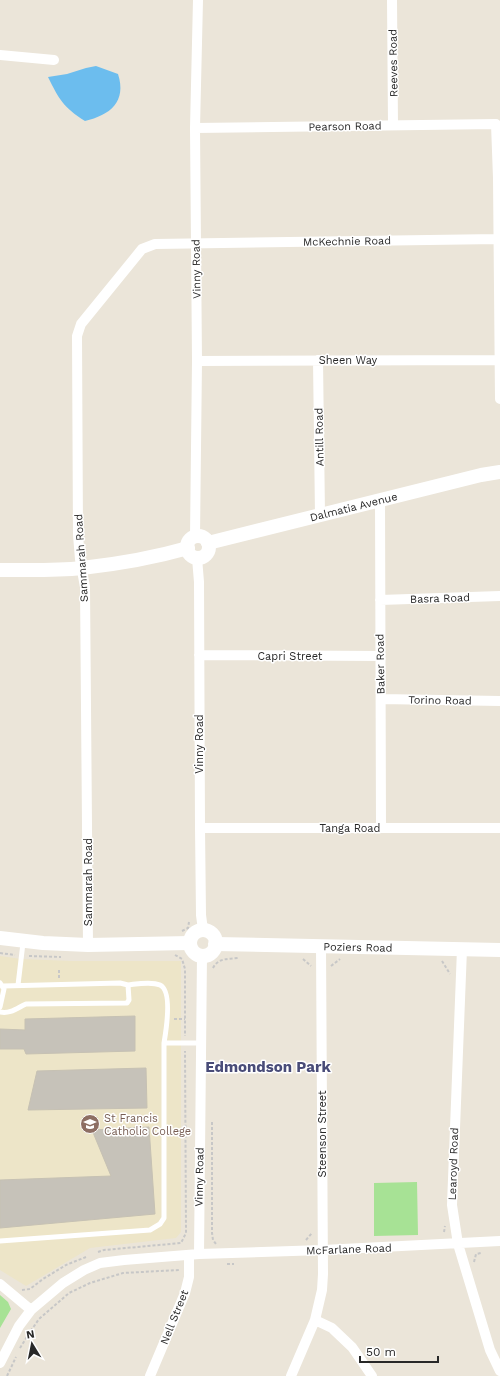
<svg xmlns="http://www.w3.org/2000/svg" width="500" height="1376" viewBox="0 0 500 1376" font-family="'Work Sans',sans-serif">
	<rect width="100%" height="100%" fill="#ebe5d9"/>
	<path fill="#ede5c8" d="M0,956L21,959L72,961H181V1232L176,1238L90,1248L26,1286L0,1270Z"/>
	<path fill="#a7e295" d="M417,1182L418,1235L374,1236V1183Z
		M0,1295L8,1302L11,1309L0,1328Z"/>
	<path fill="#6cbdee" d="M96,66L118,74C127,102 110,115 85,121C63,107 59,99 48,77L67,74L86,68Z"/>
	<path fill="#c6c2b9" stroke="#c6c1b3" d="M135,1016V1051L26,1054L24,1049H0V1029L25,1030V1019Z
		M146,1068L147,1108L28,1110L37,1071Z
		M149,1127L155,1214L0,1228V1180L111,1176L92,1130Z"/>
	<g fill="none" stroke-linecap="round" stroke-linejoin="round">
		<path stroke="#c7c7c7" stroke-width="2" stroke-dasharray="3 2" stroke-linecap="butt" d="M182,931L188,928L189,922
			M0,953L15,955
			M175,955L182,959L185,969V1036
			M29,956L61,957
			M303,959L311,966
			M442,961L450,974
			M331,966L340,959
			M213,968C218,958 228,959 238,958
			M59,970V979
			M174,1019H185
			M212,1122V1233L213,1240L216,1244
			M444,1232L445,1226
			M306,1240L312,1233
			M98,1252L104,1250L181,1243L186,1233L185,1051
			M474,1262L476,1254L481,1253
			M227,1264H234
			M22,1290L30,1289L43,1279L66,1265L86,1257
			M20,1348L30,1332L39,1319L69,1293L90,1283L123,1273L179,1270
			M7,1376L16,1357"/>
		<path stroke="#fff" stroke-width="5" d="M0,983L4,989L0,1007
			M18,985L23,943
			M0,1012C11,1014 17,1008 26,1004L127,1003L129,1000L128,985L120,983L3,986
			M164,1043H201
			M0,1241L150,1230L160,1224L164,1218V1043C166,1031 173,991 160,985C151,981 137,984 128,985"/>
		<path stroke="#fff" stroke-width="10" d="M392,0L393,125
			M0,55L54,60
			M195,128L496,124L498,178L500,399
			M318,360L320,515
			M197,361L499,360
			M380,500L381,828
			M195,537L197,361L195,128L198,0
			M197,558L199,582L200,828L201,915L203,930
			M380,600L500,596
			M199,655L380,656
			M381,699L500,701
			M200,828H500
			M88,945L85,587L80,559L78,535L77,336L81,324L142,249L155,244L498,239
			M462,949L452,1205L458,1244L490,1350L500,1371
			M199,1254L202,955
			M0,1284L31,1310
			M315,1320L332,1328L352,1347L372,1376
			M0,1363L19,1326L31,1310L63,1283L84,1270L100,1263L124,1260L199,1254L323,1250L500,1241
			M150,1376L185,1293L189,1277V1255
			M291,1376L315,1320L322,1290L323,1274L321,946"/>
		<g stroke="#fff" stroke-width="14">
			<circle cx="198" cy="547" r="11"/>
			<path id="s1" d="M208,543L481,475L500,472"/>
			<path d="M0,570C27,570 55,571 82,568C118,564 153,558 188,548"/>
			<circle cx="203" cy="943" r="13"/>
			<path d="M0,938L43,943L88,945L190,943"/>
			<path id="s2" d="M215,944L500,950"/>
		</g>
	</g>
	<defs>
		<g id="school-disc" transform="scale(1)"><circle r="9.5" fill="#8d6e63" stroke="#fff"/><path d="M0-5L7-2L0 1L-7-2ZM-4 1L0 2.5L4 1V4Q0 6-4 4Z" fill="#fff"/></g>
	</defs>
	<g fill-rule="evenodd">
		<use href="#school-disc" x="90" y="1124"/>
	</g>
	<g text-anchor="middle" stroke-width="3" stroke-linejoin="round" paint-order="stroke">
		<g font-size="11" fill="#282828" stroke="#fff">
			<text transform="translate(393 63) rotate(-91)" y="4">Reeves Road</text>
			<text transform="translate(345 126) rotate(-1)" y="4">Pearson Road</text>
			<text transform="translate(347 241) rotate(-1)" y="4">McKechnie Road</text>
			<text transform="translate(196 269) rotate(-91)" y="4">Vinny Road</text>
			<text x="348" y="364">Sheen Way</text>
			<text transform="translate(319 437) rotate(-91)" y="4">Antill Road</text>
			<text dy="4" stroke="none"><textPath href="#s1" startOffset="150">Dalmatia Avenue</textPath></text>
			<text transform="translate(81 558) rotate(-94)" y="4">Sammarah Road</text>
			<text transform="translate(440 598) rotate(-2)" y="4">Basra Road</text>
			<text x="290" y="660">Capri Street</text>
			<text transform="translate(380 664) rotate(-91)" y="4">Baker Road</text>
			<text transform="translate(440 700) rotate(1)" y="4">Torino Road</text>
			<text transform="translate(199 744) rotate(-90)" y="4">Vinny Road</text>
			<text x="350" y="832">Tanga Road</text>
			<text transform="translate(88 882) rotate(-90)" y="4">Sammarah Road</text>
			<text dy="4" stroke="none"><textPath href="#s2" startOffset="143">Poziers Road</textPath></text>
			<text transform="translate(322 1134) rotate(-90)" y="4">Steenson Street</text>
			<text transform="translate(453 1164) rotate(-88)" y="4">Learoyd Road</text>
			<text transform="translate(199 1177) rotate(-89)" y="4">Vinny Road</text>
			<text transform="translate(349 1249) rotate(-2)" y="4">McFarlane Road</text>
			<text transform="translate(174 1317) rotate(-68)" y="4">Nell Street</text>
		</g>
		<g font-size="11" fill="#785e54" stroke="#fff" text-anchor="start">
			<text x="104" y="1122">St Francis<tspan x="104" dy="13">Catholic College</tspan></text>
		</g>
		<g font-size="15" font-weight="bold" fill="#494c78" stroke="#fff">
			<text x="268" y="1072">Edmondson Park</text>
		</g>
	</g>
	<g transform="translate(32 1344) rotate(350)" stroke="#ffffff" stroke-width="3" paint-order="stroke">
	<path d="M0-3L7 15L0 10L-7 15Z" fill="#282828"/>
	<text y="-6" font-size="11" font-weight="bold" text-anchor="middle" fill="#282828">N</text>
	</g>
	<path d="M360 1356v6h78v-6" fill="none" stroke="#282828" stroke-width="2"/>
	<text x="366" y="1356" font-size="12" fill="#282828" stroke="#ffffff" stroke-width="3" paint-order="stroke">50 m</text>
</svg>
